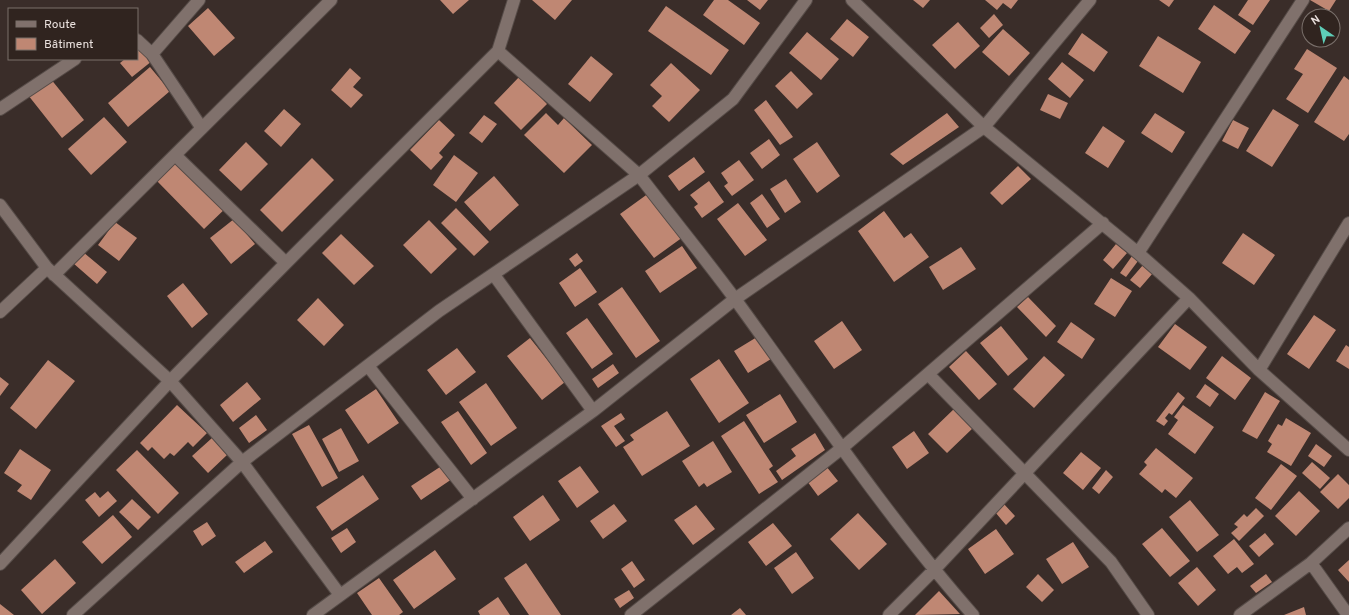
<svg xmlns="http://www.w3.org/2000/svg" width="1349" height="615" viewBox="0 0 1349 615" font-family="Overpass,sans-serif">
	<rect width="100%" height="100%" fill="#3a2d29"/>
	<path fill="#bf8773" d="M440,0H469L453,14Z
		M532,0H572L555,20Z
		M714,0H728L760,23L744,45L703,15Z
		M747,0H768L760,10Z
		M913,0H930L923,8Z
		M985,0H1018L1011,9L1003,3L997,10Z
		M1159,0H1174L1169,7Z
		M1248,0H1270L1253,25L1238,15Z
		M1310,0H1336L1329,11Z
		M1214,5L1251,31L1235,54L1198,29Z
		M666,6L729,50L711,75L648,31Z
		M208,8L235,38L214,56L188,26Z
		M994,14L1003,25L989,38L980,28Z
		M847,19L869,37L853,57L830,39Z
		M958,22L980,46L955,69L932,45Z
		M1003,29L1030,53L1009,76L982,52Z
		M807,32L839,59L821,80L789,53Z
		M1082,33L1108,52L1094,72L1068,54Z
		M1158,36L1201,62L1183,93L1139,66Z
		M140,47L152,61L132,77L120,63L125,59H137V49Z
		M1307,49L1337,68L1308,113L1286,99L1303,74L1294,69Z
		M591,56L613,74L590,102L568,84Z
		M1062,62L1084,80L1070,98L1048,79Z
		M671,63L700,90L669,122L652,106L662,96L650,85Z
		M150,67L170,91L128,127L108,103Z
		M350,68L361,78L353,87L363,95L351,108L331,90Z
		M791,71L813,94L797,109L775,86Z
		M520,76L547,104L521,130L494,103Z
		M1344,76L1349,80V134L1344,141L1314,122Z
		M50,78L84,120L62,138L28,95Z
		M1048,94L1068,103L1060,119L1040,110Z
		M766,100L793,137L780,145L754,110Z
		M284,109L301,124L281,147L264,131Z
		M1273,109L1299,125L1272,167L1246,151Z
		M546,113L558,125L564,118L592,145L564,173L524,135Z
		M947,113L959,127L903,165L890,154Z
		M1155,113L1185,132L1172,153L1141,133Z
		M484,115L497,124L482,143L469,133Z
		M104,117L127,142L91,175L68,149Z
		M439,120L455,135L439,153L443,157L431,170L410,150Z
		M1233,120L1249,128L1238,149L1222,141Z
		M1103,126L1125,141L1108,168L1085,153Z
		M769,139L780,155L762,169L750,153Z
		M246,142L268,164L241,191L219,170Z
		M817,142L840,176L817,193L793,159Z
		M454,155L478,173L456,202L433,185Z
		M181,157L229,205L204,229L157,181Z
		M694,157L705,172L679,191L668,176Z
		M312,158L334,180L282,232L260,210Z
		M739,160L754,180L732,196L724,186L728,183L721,173Z
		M1018,166L1031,179L1002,205L990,193Z
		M494,176L519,205L490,231L464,202Z
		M786,179L801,202L785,213L770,189Z
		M709,181L724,202L702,218L694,207L698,204L690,195Z
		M649,193L683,237L654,258L620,214Z
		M762,194L780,219L767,228L750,203Z
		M738,203L767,240L745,256L717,219Z
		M456,208L489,242L474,256L441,223Z
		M884,211L904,238L911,233L929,257L894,282L858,231Z
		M234,219L255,244L231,264L210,238Z
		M429,220L457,249L431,274L403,245Z
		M115,222L137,238L119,261L98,245Z
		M1243,233L1275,255L1254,285L1222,263Z
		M341,234L374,266L354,285L322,253Z
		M1116,244L1127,253L1113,269L1103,260Z
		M682,246L697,268L660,293L645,271Z
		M961,247L976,269L943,290L929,267Z
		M83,252L107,272L97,284L73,263Z
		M577,253L583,261L575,267L569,259Z
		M1132,256L1138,261L1126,277L1120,273Z
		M1143,265L1153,273L1140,288L1130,280Z
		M580,268L597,292L575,307L559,283Z
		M1111,278L1132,291L1115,317L1094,304Z
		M183,283L208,314L192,328L167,296Z
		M622,287L660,341L636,358L598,304Z
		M1028,297L1056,326L1046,337L1017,307Z
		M318,298L344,325L324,346L297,320Z
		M1314,315L1336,330L1309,369L1287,354Z
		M587,318L613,354L592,369L566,333Z
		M842,321L862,350L834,369L814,341Z
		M1071,322L1095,339L1082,359L1057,342Z
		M1175,324L1207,347L1190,370L1158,347Z
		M1001,326L1028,359L1008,376L980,343Z
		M757,337L771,359L748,373L734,351Z
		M530,338L565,382L542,400L507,356Z
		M1346,345L1349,347V369L1336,361Z
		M457,348L476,372L446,395L427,370Z
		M966,351L997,384L979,400L949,367Z
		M1044,356L1065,375L1034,408L1013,389Z
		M1222,356L1251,378L1235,400L1206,378Z
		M719,359L749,403L719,423L690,379Z
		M48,360L75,381L36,429L10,408Z
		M613,364L619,373L598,388L592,379Z
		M0,377L9,384L0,396Z
		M247,382L261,399L233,422L220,405Z
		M486,383L517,428L491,446L459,402Z
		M1205,384L1219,394L1210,407L1196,397Z
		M376,389L399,423L368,444L345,410Z
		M1178,392L1185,398L1172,415L1169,413L1165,418L1168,421L1164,426L1156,421Z
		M1265,392L1280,401L1257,439L1242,431Z
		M780,394L797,422L764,443L746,415Z
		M177,405L207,433L193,447L188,442L174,456L170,453L164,459L152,447L148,451L140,443Z
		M1183,405L1214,427L1195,454L1168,434L1178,420L1174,417Z
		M955,408L974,427L947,453L928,434Z
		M458,411L487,453L471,465L441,422Z
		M667,411L690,446L642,476L623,447L634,440L630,435Z
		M621,413L625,419L614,426L625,441L616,447L601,426Z
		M256,415L267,430L249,443L239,428Z
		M1286,418L1311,433L1291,466L1267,452L1272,444L1268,441L1278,424L1282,426Z
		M744,421L773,466L769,469L778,482L759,494L721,436Z
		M309,425L338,478L322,487L292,434Z
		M341,428L359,461L339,472L322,439Z
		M914,431L929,453L907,469L892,447Z
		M815,433L825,450L782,480L776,471L796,456L791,449Z
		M212,438L227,455L208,473L192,456Z
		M713,441L732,472L707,487L704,483L699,487L682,461Z
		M1316,444L1332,456L1324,467L1308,456Z
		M1156,448L1193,478L1176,498L1165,489L1162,493L1139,474L1147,465L1144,462Z
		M20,449L51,470L31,500L17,491L22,485L4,473Z
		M137,450L179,493L158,514L116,470Z
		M1081,452L1101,468L1083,490L1063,473Z
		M1312,462L1330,478L1320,489L1302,473Z
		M1281,464L1297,476L1271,510L1255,498Z
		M443,465L452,479L421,500L411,486Z
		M580,466L599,492L577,508L558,481Z
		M826,466L838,481L818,496L807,481Z
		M1106,470L1113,477L1099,494L1092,488Z
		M1338,474L1349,485V498L1338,509L1320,492Z
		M363,475L379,499L332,531L316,507Z
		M108,491L117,501L99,517L85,500L95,492L100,498Z
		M1299,491L1320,511L1296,536L1275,516Z
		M543,495L560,520L530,541L513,517Z
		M132,499L151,517L138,530L119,512Z
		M1190,500L1219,535L1197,552L1169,517Z
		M614,504L627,521L603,539L590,521Z
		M1004,504L1015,516L1006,525L995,512Z
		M696,505L715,529L693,545L674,520Z
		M1256,508L1264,516L1239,541L1231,533L1238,527L1234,524L1244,514L1247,517Z
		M858,513L887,544L859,570L830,539Z
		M113,515L132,537L102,564L82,542Z
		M207,522L216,536L202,546L193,531Z
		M773,523L792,546L766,566L748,542Z
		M347,528L356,542L341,553L331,538Z
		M1162,528L1190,561L1170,577L1142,544Z
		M996,529L1014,554L985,574L968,549Z
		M1265,533L1274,544L1259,557L1249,546Z
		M1234,539L1254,564L1242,573L1237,567L1228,574L1213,556Z
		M265,541L273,552L244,573L235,562Z
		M1073,542L1089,567L1062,584L1046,559Z
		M435,550L456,579L414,609L393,580Z
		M796,552L814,578L792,594L774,568Z
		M55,559L76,583L42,614L21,590Z
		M1349,560V582L1338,570Z
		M632,561L645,580L634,588L621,569Z
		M526,563L561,615H529L504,578Z
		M1197,567L1216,590L1198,606L1178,583Z
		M1038,574L1054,590L1042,602L1026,587Z
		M1266,574L1272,582L1256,593L1250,586Z
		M379,578L403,612L399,615H372L357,593Z
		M629,590L634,598L620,608L614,599Z
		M939,591L960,614L915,615Z
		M498,597L510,615H480L478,611Z
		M0,604L14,615H0Z
		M1304,607L1306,615H1284Z
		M740,608L746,615H731Z"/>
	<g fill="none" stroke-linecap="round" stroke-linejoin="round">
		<g stroke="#554b47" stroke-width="14">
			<path id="minor" d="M514,0L498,51L639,175L733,99L806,0
				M852,0L984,127L1138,253L1189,298L1259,370L1349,450
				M137,40L152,54L201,127
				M152,54L199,0
				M0,109L75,59
				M175,155L286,263
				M0,205L47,268L170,381L242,462L340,595
				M1138,253L1303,0
				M54,275L331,0
				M494,275L593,411
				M0,312L47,268
				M368,366L473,499
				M1259,370L1349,223
				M928,374L1111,562L1148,615
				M1311,563L1348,615
				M0,564L170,381L286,263L498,51
				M73,615L242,462L439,311L639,175C671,217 704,257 735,299C813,406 886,516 973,615
				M313,615L593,411L735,299L984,127L1090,0
				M631,615L842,448L1103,223
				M889,615L934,570L1189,298
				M1240,615L1311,563L1349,528"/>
		</g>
		<use href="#minor" stroke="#80716c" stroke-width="12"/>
	</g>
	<rect x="8" y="8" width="130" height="52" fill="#30241f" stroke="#7a706b"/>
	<rect x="16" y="21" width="20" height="6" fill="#80716c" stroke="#7a706b"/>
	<text x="44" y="28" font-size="12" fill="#eae1de">Route</text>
	<rect x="16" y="38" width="20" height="12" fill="#bf8773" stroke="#7a706b"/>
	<text x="44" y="48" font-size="12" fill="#eae1de">Bâtiment</text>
	<g transform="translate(1321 28) rotate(326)"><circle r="19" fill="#30241f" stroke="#7a706b"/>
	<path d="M0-3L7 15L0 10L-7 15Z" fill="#5eceb8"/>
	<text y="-6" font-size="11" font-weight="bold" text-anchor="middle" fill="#eae1de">N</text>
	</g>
</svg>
